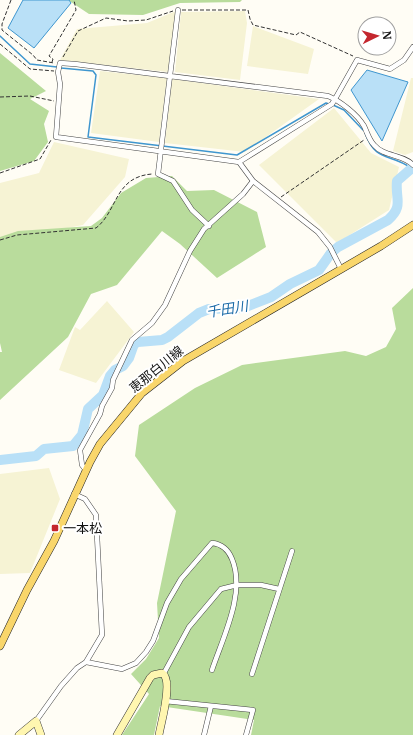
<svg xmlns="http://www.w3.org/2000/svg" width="413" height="735" viewBox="0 0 413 735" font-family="Merriweather,'Noto Sans JP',serif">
	<rect width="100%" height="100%" fill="#fffdf5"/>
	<path fill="#f6f3d4" d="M176,11L168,72L60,60L77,29L147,23Z
		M245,11L247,23L240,80L175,72L181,12Z
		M253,26L314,49L308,74L247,66Z
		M100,71L167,78L159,142L91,133Z
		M411,78H413V152L405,155L393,151Z
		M172,79L319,99L245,152L165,143Z
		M334,108L371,153L399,167L389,210L337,243L259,165Z
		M54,142L129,159L125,177L83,225L0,241V183L39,173Z
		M107,301L134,332L96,383L59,370L75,327L80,330Z
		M49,468L60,499L30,573L0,574V474Z"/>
	<path fill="#b9dc9c" d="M68,0H242L240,2L180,3L143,15L89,14Z
		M0,53L46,91L30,99L49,111L44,124L48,142L34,161L0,171Z
		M172,176L187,191L214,190L257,212L266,247L217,278L180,244L162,231L117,285L91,294L68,337L0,400V352H2L0,343V237L18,231L91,226L102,218L121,193L146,178Z
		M413,288V735H251L254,720L160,706L154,735H122L149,694L131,674L146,659L159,638L157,603L176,511L135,456L139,425L195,388L242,365L345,351L366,356L386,347L396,329L392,308Z"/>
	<path fill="#b9e0f7" stroke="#3f96cf" d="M23,0H69L71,3L34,48L8,28Z
		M367,70L408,82L382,141L351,90Z"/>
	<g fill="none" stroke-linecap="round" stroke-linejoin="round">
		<path stroke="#3f96cf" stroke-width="1.5" d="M0,36L30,64L57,67
			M61,68L93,71L96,75L88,137L237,155L326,103L329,104
			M333,105L344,110L363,130
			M365,133C376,163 390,153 411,168"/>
		<path stroke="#b9e0f7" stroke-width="10" d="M0,460L36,456L44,449L73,446L82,435L88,409L103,395L110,376L115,370L123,366L129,358L134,344L138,342L162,340L168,337L199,313L209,309L243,308L271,297L290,284L319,270L331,253L338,247L388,220C404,206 395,199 397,181L413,167"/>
		<g stroke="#444" stroke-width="5.5">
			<path id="street" d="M178,10L158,174L173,181L192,210L209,226
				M413,47L404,60L390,69L357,60L335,99L332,104L239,162L56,137L60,84L58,72L60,63L75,64L328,96C340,101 357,114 364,126C367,132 369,140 374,145C384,157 403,154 413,165
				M239,162L253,181L318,232L330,247L341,269
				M86,470L82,465L80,450L100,414L102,406L112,388L113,380L132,340L152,323L165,305L190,251L204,229L243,194L253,181
				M86,662L122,669L136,663L146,652L153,641L167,603L181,579L212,543C222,544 228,549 232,559C246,593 223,637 212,670
				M164,673L189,627L221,589L237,585H261L279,589
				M252,674L292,551
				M165,701L253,710L246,735
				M36,721L61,686L77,668L86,662L102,635L96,515L85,499L74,494
				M204,735L211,706"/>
		</g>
		<g stroke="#333" stroke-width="8">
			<path id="secondary" d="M19,735L36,721L41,735
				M117,735L150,678L153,675L162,673C174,680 161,722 159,735"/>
		</g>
		<g stroke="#222" stroke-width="8">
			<path id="primary" d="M0,646L27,590L54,541L90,462L100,444L142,393L183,361L381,246L413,225"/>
		</g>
		<path stroke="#333" stroke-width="1" stroke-dasharray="4 2" stroke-linecap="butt" d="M11,0L2,24V30L33,55L37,60L54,63
			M182,10H248L250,19L253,25L296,35L300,32L353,56
			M0,44L30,69L54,71
			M63,57L78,31L106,18L128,21L146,20L173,11
			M52,62L53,59L49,56L76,10L74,0
			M0,97L30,96L54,101
			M0,173L40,159L51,140
			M281,197L364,140
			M0,240L17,235L96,228C118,211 114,177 152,174"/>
		<use href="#street" stroke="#fff" stroke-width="4.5"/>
		<use href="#secondary" stroke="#fff6b0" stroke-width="7"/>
		<use href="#primary" stroke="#f9d66b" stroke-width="7"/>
	</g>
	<rect fill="#c4262e" stroke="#fff" stroke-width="1.5" x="51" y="524" width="8" height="8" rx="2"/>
	<g text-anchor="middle" stroke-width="4" stroke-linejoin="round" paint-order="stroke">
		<g font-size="13" fill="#111" stroke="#fff">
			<text transform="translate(156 369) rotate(-39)" y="5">恵那白川線</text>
		</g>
		<g font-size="13" fill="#111" stroke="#fff" text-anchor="start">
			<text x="63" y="533">一本松</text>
		</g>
		<g font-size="14" font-style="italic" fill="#1768a6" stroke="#fff">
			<text transform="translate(227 309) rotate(-9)" y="5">千田川</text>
		</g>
	</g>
	<g transform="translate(377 36) rotate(85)"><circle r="19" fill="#ffffff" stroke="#a0a0a0"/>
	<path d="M0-3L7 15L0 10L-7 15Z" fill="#c4262e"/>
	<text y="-6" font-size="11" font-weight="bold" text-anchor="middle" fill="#111111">N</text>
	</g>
</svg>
